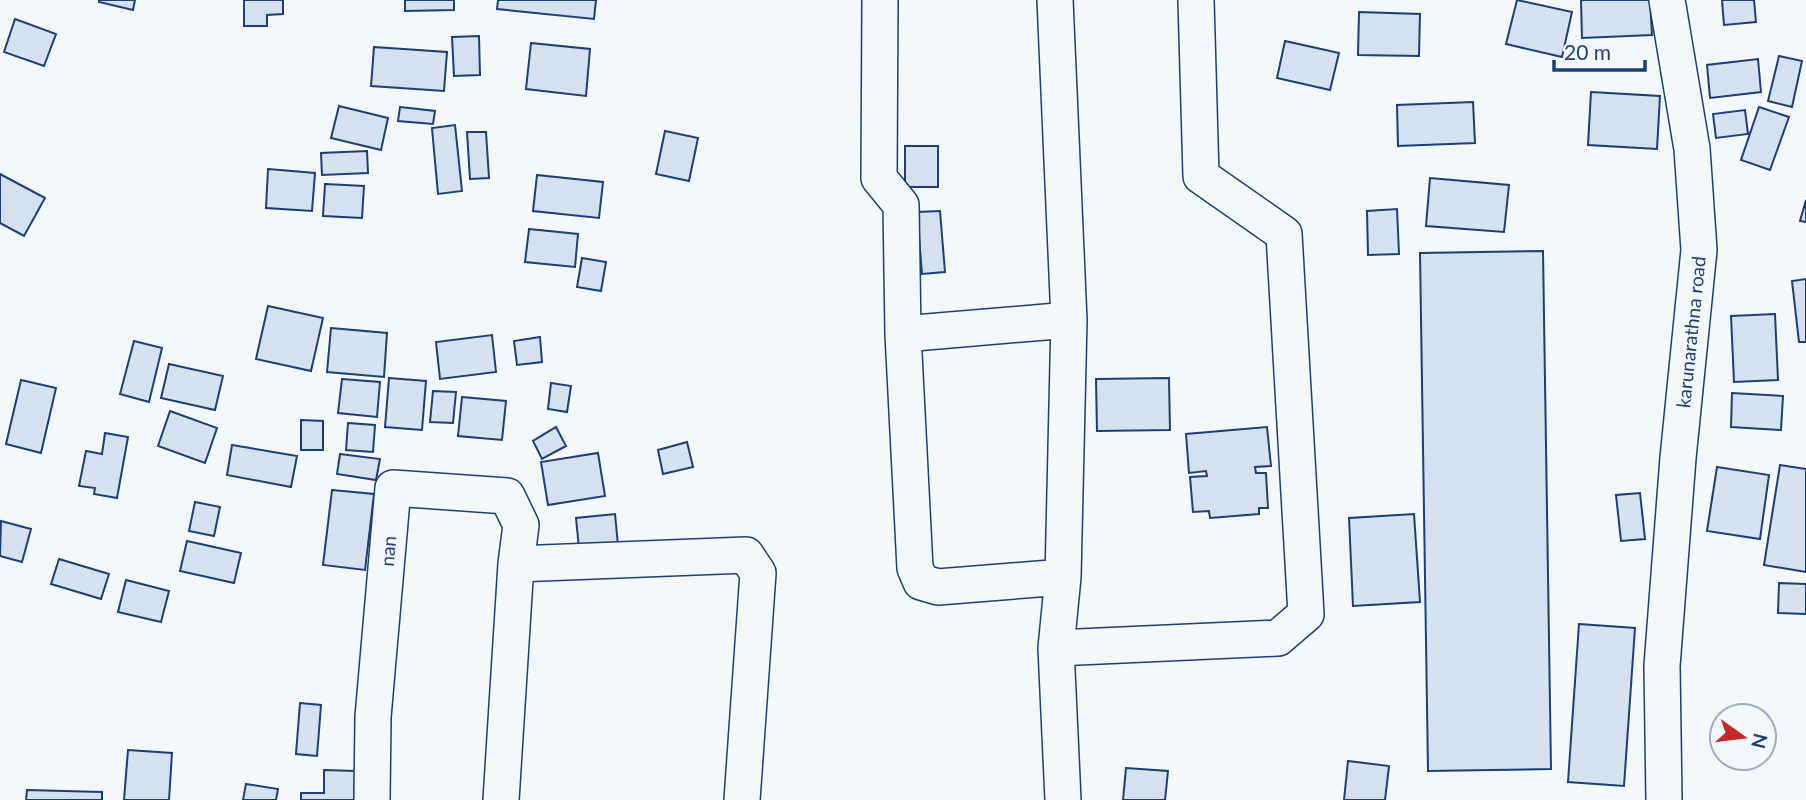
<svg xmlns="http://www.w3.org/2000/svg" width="1806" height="800" viewBox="0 0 1806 800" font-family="Lato,sans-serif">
	<rect width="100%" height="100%" fill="#f4f7fb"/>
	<path fill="#d5e0f0" stroke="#1d3f73" stroke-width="2" d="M99,0H135L133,10L99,2Z
		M244,0H283V14L267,15V26H244Z
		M405,0H454V10L405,11Z
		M498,0H596L594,19L497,9Z
		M1517,0L1572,12L1562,57L1506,44Z
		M1581,0H1650L1652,35L1582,38Z
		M1722,0H1754L1756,22L1724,25Z
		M1359,12L1420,14L1419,56L1358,55Z
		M15,19L56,34L44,66L4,52Z
		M479,36L480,75L454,76L452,37Z
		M1285,41L1339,53L1330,90L1277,78Z
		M531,43L590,49L586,96L526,89Z
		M374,47L447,52L444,91L371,86Z
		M1779,56L1802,61L1792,107L1768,101Z
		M1758,59L1761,92L1710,98L1707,65Z
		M1591,92L1660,96L1657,149L1588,145Z
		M1473,102L1475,143L1398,146L1397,105Z
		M339,106L388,118L381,150L331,138Z
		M400,107L435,111L433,124L398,121Z
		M1759,107L1789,117L1770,170L1741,160Z
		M1745,110L1748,134L1716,138L1713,114Z
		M455,125L462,191L438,194L432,128Z
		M665,131L698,138L689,181L656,174Z
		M467,132H486L489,178L470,179Z
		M905,146H938V187H905Z
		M367,151L368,173L322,175L321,153Z
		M268,169L315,173L312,211L266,208Z
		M0,174L45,198L24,236L0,223Z
		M537,175L603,182L599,218L533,211Z
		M1430,178L1509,185L1504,232L1426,226Z
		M325,184L364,186L362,218L323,216Z
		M1806,200V222L1800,221Z
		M1397,209L1399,254L1368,255L1367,211Z
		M940,211L945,272L922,274L917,212Z
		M529,229L578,234L575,267L525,262Z
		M1543,251L1551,769L1428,771L1420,253Z
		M582,258L606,262L601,291L577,287Z
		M1806,279V342H1799L1792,281Z
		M268,306L323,318L311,371L256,359Z
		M1775,314L1778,380L1734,382L1731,316Z
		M331,328L387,333L384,377L327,372Z
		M492,335L496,372L440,379L436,342Z
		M540,337L542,362L517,365L514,341Z
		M134,341L162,348L149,402L120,394Z
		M169,364L223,376L215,410L161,398Z
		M389,378L426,381L422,430L385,427Z
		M1169,378L1170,430L1097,431L1096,379Z
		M342,379L380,382L377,417L338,413Z
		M21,380L56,388L41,453L6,444Z
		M551,383L571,386L567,412L548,409Z
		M433,391L456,392L453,423L430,422Z
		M1732,393L1783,396L1781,430L1731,427Z
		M462,397L506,401L502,440L458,436Z
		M170,411L217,428L205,463L158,446Z
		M301,420L323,421V450H301Z
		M348,423L375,425L373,452L346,450Z
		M556,427L566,446L542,459L533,441Z
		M1267,427L1271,466L1255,467L1256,473H1266L1268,508H1259V514L1210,518L1209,511L1193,512L1190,477L1207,476L1206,471L1189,473L1186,434Z
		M105,433L128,437L117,498L94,494L95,488L79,486L86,451L102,454Z
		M687,442L693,467L663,474L658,450Z
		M232,445L297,456L291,487L227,475Z
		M598,453L605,496L548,505L541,462Z
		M340,454L380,459L376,480L337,474Z
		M1780,465L1806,469V572L1764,565Z
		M1717,467L1769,475L1760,539L1707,531Z
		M332,490L374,494L365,570L323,565Z
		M1640,493L1645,539L1621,541L1616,495Z
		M195,502L220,507L214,536L189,531Z
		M615,514L619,556L580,559L576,518Z
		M1414,514L1420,602L1353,606L1349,518Z
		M1,521L31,529L22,562L0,556Z
		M187,541L241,553L234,583L180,571Z
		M59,559L109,574L101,599L51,584Z
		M126,580L169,591L161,622L118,612Z
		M1779,583L1806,584V614L1778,613Z
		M1579,624L1635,628L1624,786L1568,782Z
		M300,703L321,705L317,756L296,754Z
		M128,750L172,753L169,800H124Z
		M1348,761L1389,766L1385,800H1344Z
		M1126,768L1168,771L1165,800H1123Z
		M324,770L355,771L354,793H361L362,800H301V793H324Z
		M246,784L278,789L276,800H243Z
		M27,790L102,792V800H26Z"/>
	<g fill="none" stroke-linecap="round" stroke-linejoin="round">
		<g stroke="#1d3f73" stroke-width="38">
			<path id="minor" d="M880,0L879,178L901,205L903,334L1069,320L1063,577L1056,648L1063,800
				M1055,0L1069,320
				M903,334L915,568L921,582L938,587L1063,577
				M1056,648L1278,638L1306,614L1284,234L1201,176L1196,0
				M372,800L373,717L393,488L507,496L521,525L516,564
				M501,800L516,564L746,555L758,573L742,800
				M1664,800L1662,666L1678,458L1699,250L1692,149L1667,0"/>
		</g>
		<use href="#minor" stroke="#f4f7fb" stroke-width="35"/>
	</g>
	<g text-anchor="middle" stroke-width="5" stroke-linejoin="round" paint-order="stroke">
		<g font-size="19" fill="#1d3f73" stroke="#f4f7fb">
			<text transform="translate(1691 332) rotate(-84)" y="7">karunarathna road</text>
			<text transform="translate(388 551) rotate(-85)" y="7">nan</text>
		</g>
	</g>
	<g transform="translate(1743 737) rotate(104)"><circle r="33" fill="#f4f7fb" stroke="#9eadc5" stroke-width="2"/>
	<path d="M0-5L12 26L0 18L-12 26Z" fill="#c62828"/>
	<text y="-10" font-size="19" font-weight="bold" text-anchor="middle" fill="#1d3f73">N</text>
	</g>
	<path d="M1554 60v10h91v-10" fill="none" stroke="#1d3f73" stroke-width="3.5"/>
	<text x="1564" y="60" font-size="21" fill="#1d3f73" stroke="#f4f7fb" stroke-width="5" paint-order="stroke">20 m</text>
</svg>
